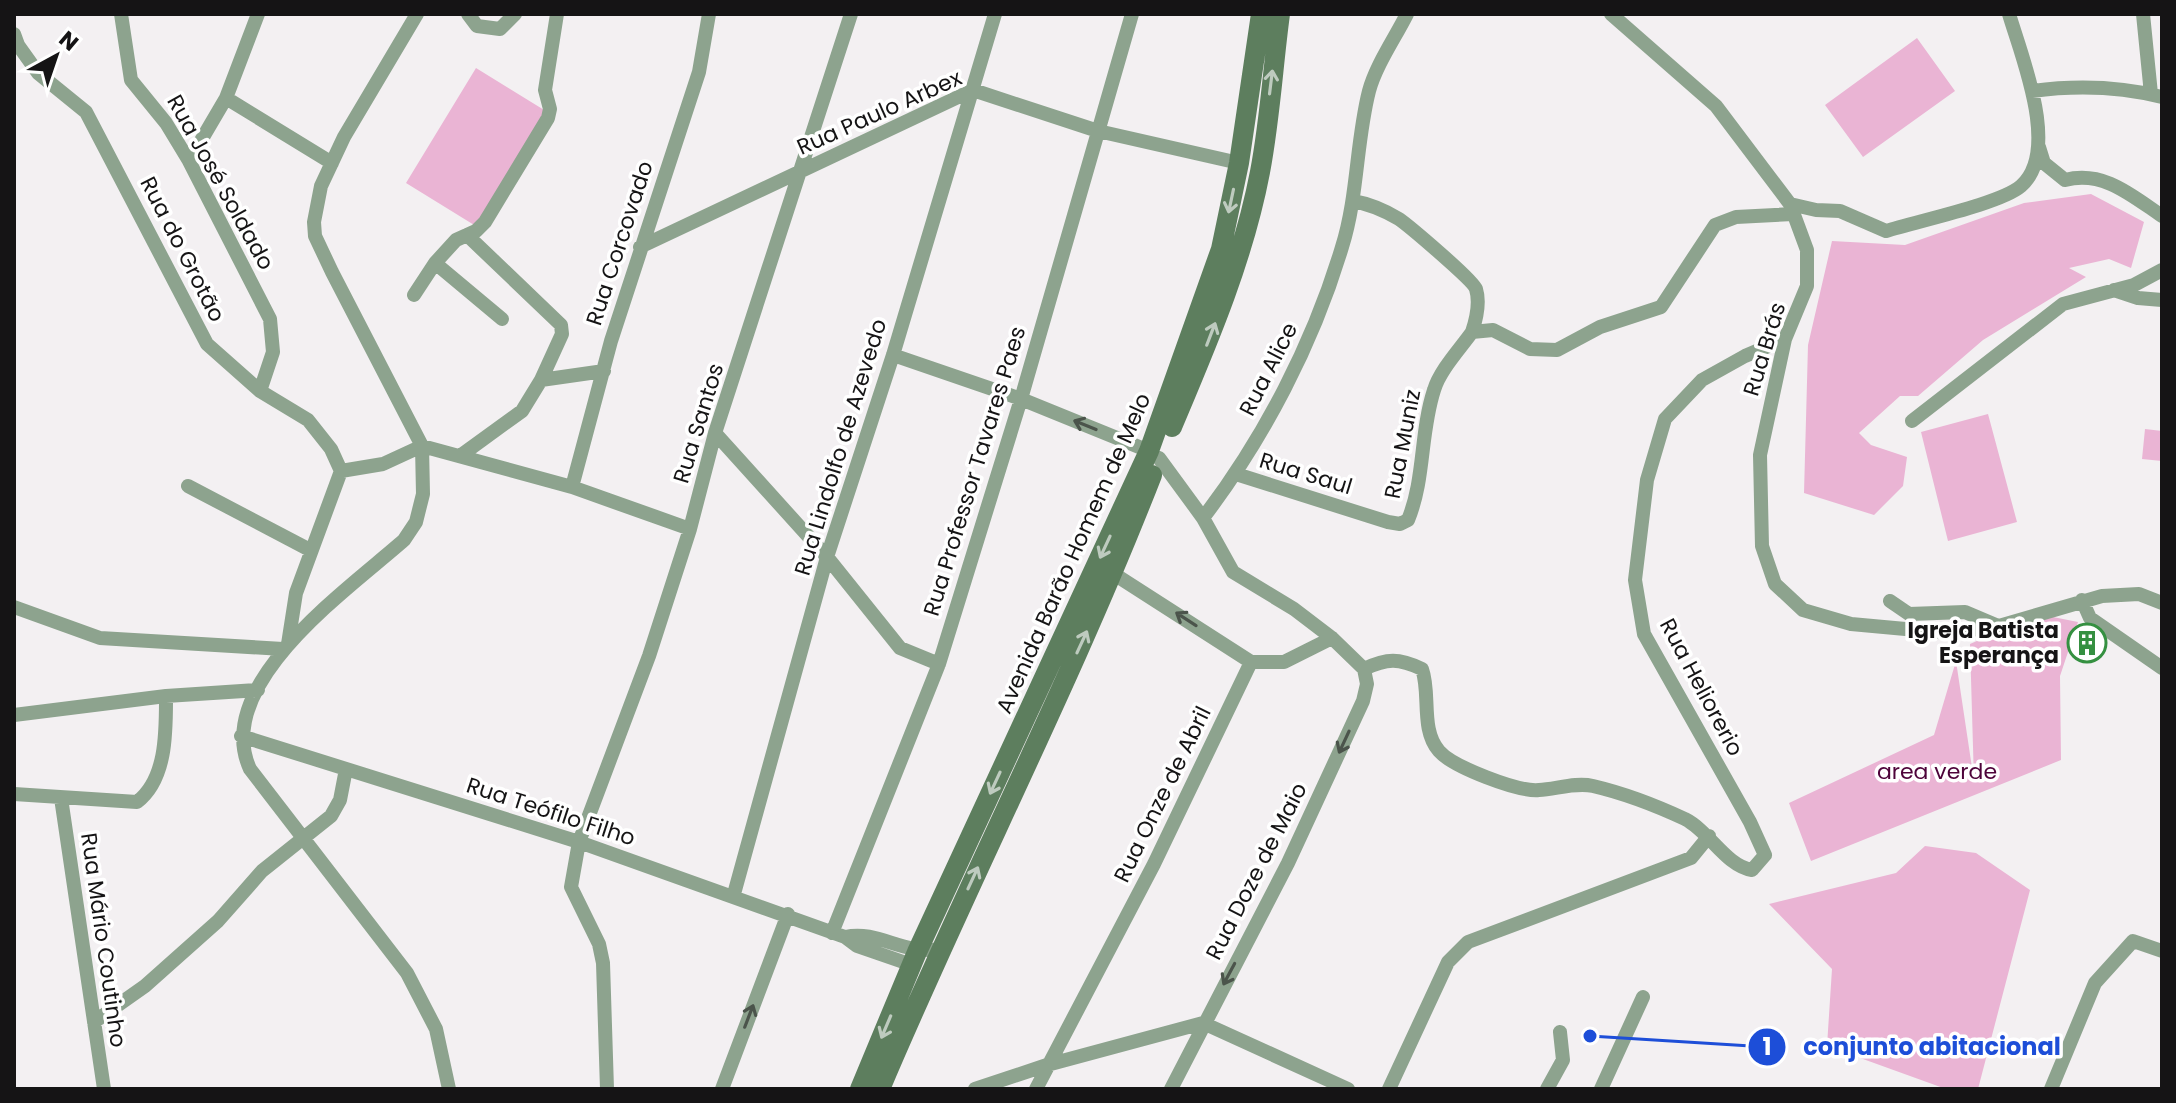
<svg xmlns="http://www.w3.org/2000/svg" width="2176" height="1103" viewBox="0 0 2176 1103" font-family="Poppins,sans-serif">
	<rect width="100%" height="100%" fill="#f3f0f2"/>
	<path fill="#eab4d4" d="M1917,38L1955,91L1863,157L1825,105Z
		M476,68L549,113L479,228L406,183Z
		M2091,194L2144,222L2131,268L2109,259L2069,268L2086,277L1983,340L1918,396H1900L1859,433L1871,445L1907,457L1903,486L1874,515L1804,493L1808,345L1832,241L1905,245L2024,203Z
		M1988,414L2017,522L1948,541L1921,432Z
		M2145,429L2162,431V461L2142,459Z
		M2038,614L2078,622L2060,676L2061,760L1811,861L1789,803L1934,735L1956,661L1974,781L1970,644Z
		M1925,846L1976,853L2030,890L1978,1089H1946L1827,1046L1832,969L1769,904L1896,873Z"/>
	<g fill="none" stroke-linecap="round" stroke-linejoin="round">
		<path stroke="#8da38e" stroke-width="14" d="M121,14L131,80L166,123L189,161L270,319L273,352L260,391
			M417,14L344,137L321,186L314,222L315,236L332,272L422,446L423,494L416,522L404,540C349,589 211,684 250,769L407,973L436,1029L449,1089
			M468,14L477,26L500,29L515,14
			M1611,14L1716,106L1790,204L1807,250V286L1785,339L1760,455L1762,546L1775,584L1803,610L1851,624L1949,633L1999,626L2102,596L2139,594L2162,603
			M2143,14L2151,94
			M14,34L18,45L38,73L86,112L207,344L260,391L308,420L331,449L341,471L296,593L288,644
			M2032,91C2077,85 2118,86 2162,97
			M226,98L332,163
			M2039,147L2044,163L2065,180C2103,170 2131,195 2162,216
			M189,161L226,98L258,14
			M1353,201C1370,204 1384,210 1399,219C1409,226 1473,280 1476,289C1480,302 1476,320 1472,332
			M1790,204L1816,210L1840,211L1886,231C1917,221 2000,204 2021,186C2061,151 2021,55 2009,14
			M467,235L561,325L562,334L541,380
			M640,247L973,90L1098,131L1239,163
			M2114,290L2138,298L2162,300
			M414,295L435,263
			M502,319L435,263L456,240L476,231L485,222L548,118L550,109L545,90L557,14
			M893,355L1021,399L1149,451
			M1912,421L2063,304L2134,285L2162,270
			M715,433L827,557L900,648L939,664
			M460,456L522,411L541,380L604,371
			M1159,458L1203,518L1233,572L1294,609L1332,638L1364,669
			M341,471L383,464L422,446L572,487L690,529
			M1236,474L1388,522L1400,524L1408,520C1425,479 1420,433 1434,390C1440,370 1460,349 1472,332L1493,330L1530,349L1557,350L1600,327L1661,307L1715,225L1736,217L1793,214
			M188,486L310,550
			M572,487L611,341L699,72L709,14
			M1203,518C1264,438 1313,344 1342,247C1358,196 1356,142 1369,91C1376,65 1395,38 1407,14
			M1114,574L1251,662H1284L1332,638
			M2082,600L2090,618L2162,668
			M1890,601L1909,614L1965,612L1998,626
			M14,607L100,638L283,649
			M1364,669C1387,658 1399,658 1422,669C1431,694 1420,729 1439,751C1453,767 1518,792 1539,790C1556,789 1576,782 1593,786C1623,793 1657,806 1685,819C1709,831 1726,866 1752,870L1765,855L1750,822L1644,634L1635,580L1647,480L1665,419L1702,380L1745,356L1785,339
			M14,715L166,696L258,690
			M241,736L579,842L845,937L857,946L912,965
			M14,794L137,802C167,779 166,731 166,696
			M61,798L104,1089
			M734,894L827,557L893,355L995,14
			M832,933L939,664L1021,399L1132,14
			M845,937C880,930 901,955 940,949
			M94,1022L145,986L218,921L262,871L331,816L340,800L346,769
			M1203,1023L1348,1089
			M607,1089L603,963L599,944L571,887L579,842L649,656L690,529L715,433L851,14
			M722,1089L788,914
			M975,1089L1047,1065L1203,1023
			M1036,1089L1154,864L1251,662
			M1171,1089L1288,863L1363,701L1367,684L1364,669
			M1389,1089L1448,962L1468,942L1691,858L1709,836
			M1547,1089L1563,1060L1560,1032
			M1601,1089L1643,997
			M2051,1089L2095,983L2133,941L2162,951"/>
		<path stroke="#5d7e5e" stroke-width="20" d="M1172,427C1207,344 1243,261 1260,172C1270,120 1273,66 1280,14
			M860,1089L917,952L1149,451L1221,249L1239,163L1261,14
			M880,1089C967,883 1071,683 1152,475"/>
	</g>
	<defs><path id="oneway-shaft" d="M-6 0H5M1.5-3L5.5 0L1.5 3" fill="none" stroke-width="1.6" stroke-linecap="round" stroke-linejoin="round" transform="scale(2)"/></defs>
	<g stroke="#becbbf">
		<use href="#oneway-shaft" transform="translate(1271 82) rotate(-83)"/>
		<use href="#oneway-shaft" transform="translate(1231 201) rotate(102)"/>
		<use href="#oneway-shaft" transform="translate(1211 334) rotate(-69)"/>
		<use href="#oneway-shaft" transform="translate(1105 547) rotate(115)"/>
		<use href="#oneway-shaft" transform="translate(1082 642) rotate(-65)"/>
		<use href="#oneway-shaft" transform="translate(995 783) rotate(115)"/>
		<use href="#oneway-shaft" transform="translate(973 878) rotate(-65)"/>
		<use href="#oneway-shaft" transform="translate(886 1027) rotate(113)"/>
	</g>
	<g stroke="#4b544b">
		<use href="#oneway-shaft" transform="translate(1085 425) rotate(-158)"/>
		<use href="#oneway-shaft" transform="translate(1186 619) rotate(-147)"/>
		<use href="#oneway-shaft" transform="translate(1344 742) rotate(115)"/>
		<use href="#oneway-shaft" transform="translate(1229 974) rotate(118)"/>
		<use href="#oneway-shaft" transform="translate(749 1016) rotate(-69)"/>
	</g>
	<defs>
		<g id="building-ring" transform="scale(2)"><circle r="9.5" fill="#fff" stroke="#359041" stroke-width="1.5"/><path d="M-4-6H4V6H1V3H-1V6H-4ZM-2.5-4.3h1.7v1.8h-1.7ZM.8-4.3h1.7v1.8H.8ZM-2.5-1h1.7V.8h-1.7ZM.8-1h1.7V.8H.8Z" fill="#359041"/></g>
	</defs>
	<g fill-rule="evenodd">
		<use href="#building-ring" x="2087" y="643"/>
	</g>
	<g text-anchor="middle" stroke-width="7" stroke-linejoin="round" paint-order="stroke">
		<g font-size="22" fill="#151415" stroke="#fff">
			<text transform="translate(879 112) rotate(-24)" y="8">Rua Paulo Arbex</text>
			<text transform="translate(221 182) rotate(61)" y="8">Rua José Soldado</text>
			<text transform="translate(619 243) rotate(-72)" y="8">Rua Corcovado</text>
			<text transform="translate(183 249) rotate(63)" y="8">Rua do Grotão</text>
			<text transform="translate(1764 349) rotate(-73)" y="8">Rua Brás</text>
			<text transform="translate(1268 369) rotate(-63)" y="8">Rua Alice</text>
			<text transform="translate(698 423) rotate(-73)" y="8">Rua Santos</text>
			<text transform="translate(1402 444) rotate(-79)" y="8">Rua Muniz</text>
			<text transform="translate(840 447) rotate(-73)" y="8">Rua Lindolfo de Azevedo</text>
			<text transform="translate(974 471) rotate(-73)" y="8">Rua Professor Tavares Paes</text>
			<text transform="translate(1306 473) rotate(17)" y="8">Rua Saul</text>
			<text transform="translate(1073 553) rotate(-66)" y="8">Avenida Barão Homem de Melo</text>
			<text transform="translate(1702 687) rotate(62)" y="8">Rua Heliorerio</text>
			<text transform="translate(1162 794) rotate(-64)" y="8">Rua Onze de Abril</text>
			<text transform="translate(551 811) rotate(18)" y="8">Rua Teófilo Filho</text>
			<text transform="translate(1256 871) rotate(-63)" y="8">Rua Doze de Maio</text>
			<text transform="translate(104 940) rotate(82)" y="8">Rua Mário Coutinho</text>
		</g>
		<g font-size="22" font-weight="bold" fill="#151415" stroke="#fff" text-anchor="end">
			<text x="2059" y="638">Igreja Batista<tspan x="2059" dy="25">Esperança</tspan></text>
		</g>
		<g font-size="22" fill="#4e033a" stroke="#fff">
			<text x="1937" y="779">area verde</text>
		</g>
	</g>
	<path fill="none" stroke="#1d4ed8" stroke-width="3" d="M1590 1036L1767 1047"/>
	<g fill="#1d4ed8" stroke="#fff" stroke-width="3">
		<circle cx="1590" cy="1036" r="8"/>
		<circle cx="1767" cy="1047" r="20"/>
	</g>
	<g font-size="24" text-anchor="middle" font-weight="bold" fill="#fff">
		<text x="1767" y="1055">1</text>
	</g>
	<g font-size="24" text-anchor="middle" font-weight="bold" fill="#1d4ed8" stroke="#fff" stroke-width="7" stroke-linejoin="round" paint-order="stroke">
		<text x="1932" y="1055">conjunto abitacional</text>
	</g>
	<rect width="2176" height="1103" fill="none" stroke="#151415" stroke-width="32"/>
	<g transform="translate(56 56) rotate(40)" stroke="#ffffff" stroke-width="6" paint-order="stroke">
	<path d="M0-6L14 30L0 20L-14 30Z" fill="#151415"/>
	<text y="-12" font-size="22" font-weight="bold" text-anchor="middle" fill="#151415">N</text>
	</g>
</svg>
